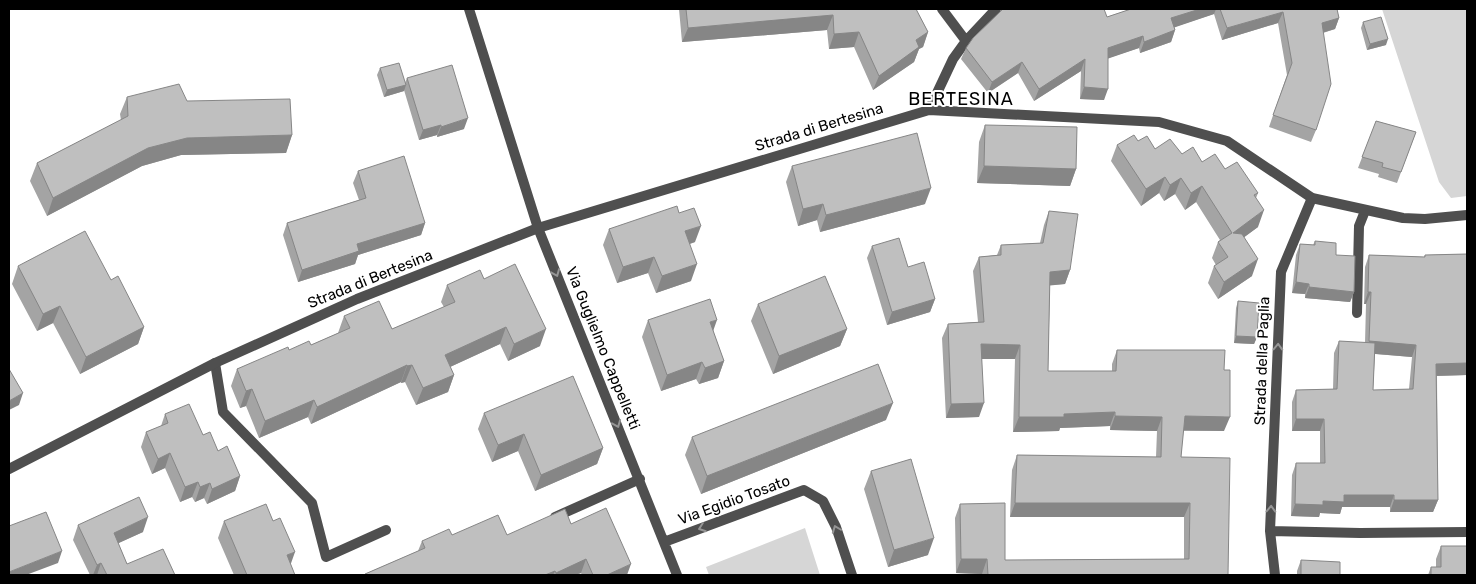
<svg xmlns="http://www.w3.org/2000/svg" width="1476" height="584" viewBox="0 0 1476 584" font-family="Rubik,sans-serif">
	<rect width="100%" height="100%" fill="#fff"/>
	<path fill="#d6d6d6" d="M1382,9H1467V196L1451,198L1439,182Z
		M805,528L820,575H709L706,567Z"/>
	<g fill="none" stroke-linecap="round" stroke-linejoin="round">
		<path stroke="#4f4f4f" stroke-width="10" d="M469,9L538,228L677,575
			M942,9L966,41
			M929,110L953,59L966,41L996,9
			M1357,313L1359,226L1365,211
			M215,363L223,412L312,503L326,557L386,530
			M555,517L640,479
			M1270,531L1360,533L1467,532
			M664,542L804,490L823,501L836,527L852,575
			M1275,575L1270,531L1281,272L1312,198"/>
		<path stroke="#4f4f4f" stroke-width="10" d="M9,469L215,363L357,299L538,228L929,110L1159,122L1227,141L1312,198L1403,218L1425,219L1467,215"/>
	</g>
	<path fill="#a4a4a4" fill-rule="evenodd" d="M679,9H916L928,32L923,47L919,49L914,62L873,90L854,47L829,49L827,30L682,42Z
		M1131,9H1337L1339,18L1335,29L1323,33L1316,130L1311,142L1269,127L1287,75L1278,23L1222,40L1214,14L1174,27L1175,30L1171,42L1140,53L1139,48L1108,58L1104,100L1080,99L1081,71L1034,101L1018,73L988,93L961,59L966,48L1107,17Z
		M1363,22L1386,45L1367,50L1361,28Z
		M380,68L405,83L407,78L464,129L437,137V135L419,140L404,90V91L384,97L377,75Z
		M127,97L187,101L292,135L286,153L181,155L142,166L47,216L30,181L37,163L121,120L120,114Z
		M1376,121L1416,132L1397,183L1378,177L1379,174L1358,168Z
		M985,125L1076,169L1070,186L977,183L979,142Z
		M1138,141L1155,149L1182,154L1202,162L1225,169L1258,193L1256,198L1258,227L1244,237L1252,276L1218,299L1208,283L1214,266L1216,265L1212,258L1218,242L1220,240L1196,202L1185,210L1175,194L1164,201L1159,193L1141,206L1111,161L1117,145Z
		M792,166L925,204L820,232L817,220L798,226L786,182Z
		M358,171L425,223L421,235L358,255L355,264L298,282L283,235L287,223L359,200L353,183Z
		M1049,211L1070,270L1065,284L1050,285L1048,371H1112V364L1117,350L1224,370V431H1183L1181,457L1228,575H982V574L956,573L955,518L960,504L1005,560L1184,559V517H1010L1012,470L1017,455L1156,457L1157,431L1110,430V426L1060,428L1059,431L1013,432L1015,359H982L979,417L946,418L942,338L948,324L978,322L973,271L979,257L997,255L1001,245L1040,243L1044,225Z
		M679,213L695,242L690,244L691,281L656,293L648,273L617,283L603,245L609,229Z
		M1315,241L1336,255L1354,292L1350,302L1305,298V294L1292,293L1296,255L1300,244L1313,245Z
		M872,246L908,267L935,299L930,312L887,325L867,258Z
		M1467,254V375L1437,376L1438,500L1433,512H1390V507H1342L1340,514L1320,513L1319,517L1291,516L1292,475L1296,463H1320V431H1292V402L1296,390L1333,389L1334,353L1339,341L1365,343L1366,304H1364L1365,267L1369,255L1424,257L1425,255ZM1375,354L1412,357L1409,389L1373,390Z
		M18,266L111,280L144,327L138,344L80,374L53,323L37,331L12,284Z
		M484,279L540,346L508,361L500,344L450,367L454,375L448,392L416,405L405,382L401,383V382L311,424L308,417L259,438L246,406L240,408L231,386L237,369L289,350L311,345L338,333L344,316L392,329L444,307L441,302L447,285Z
		M1238,301L1257,337L1254,344L1234,343L1236,308Z
		M758,304L847,329L840,346L773,374L751,321Z
		M648,320L713,331L724,361L718,378L699,384L696,379L661,391L642,337Z
		M484,413L603,448L597,464L535,491L518,451L492,462L478,429Z
		M165,414L203,435L218,451L240,476L235,491L207,504L204,498L195,502L192,497L180,502L165,468L152,474L141,447L146,432L161,426Z
		M886,420L701,494L685,455L692,437Z
		M871,471L928,555L888,567L864,489Z
		M224,521L290,565L295,575H234L218,538Z
		M571,524L627,575H582L581,573L575,575H365V574L418,551L422,541L452,535H507Z
		M78,525L143,532L118,543L127,564L175,575H90L73,540Z
		M1441,546L1467,575H1428L1431,567H1436V559Z
		M1301,560L1340,575H1297V571Z"/>
	<path fill="#868686" d="M1200,9H1216L1214,14L1167,30L1171,18Z
		M1283,12L1278,23L1222,40L1227,28Z
		M833,15L827,30L682,42L688,28Z
		M1339,18L1335,29L1318,34L1322,23Z
		M1175,30L1171,42L1140,53L1144,42Z
		M859,32L854,47L829,49L834,34Z
		M928,32L923,47L919,49L914,62L873,90L879,76L916,40Z
		M1143,36L1139,48L1104,60L1108,48Z
		M1388,39L1386,45L1367,50L1370,44Z
		M1085,59L1081,71L1034,101L1039,89Z
		M1022,62L1018,73L988,93L992,82Z
		M406,85L404,91L384,97L387,90Z
		M1084,87L1108,89L1104,100L1080,99Z
		M468,118L464,129L437,137L441,127Z
		M441,125L437,135L419,140L423,130Z
		M292,135L286,153L181,155L142,166L47,216L53,198L148,148L187,138Z
		M984,166L1076,169L1070,186L977,183Z
		M1165,177L1159,193L1141,206L1146,189Z
		M1181,178L1175,194L1164,201L1170,185Z
		M1202,186L1196,202L1185,210L1191,193Z
		M931,188L925,204L820,232L826,215Z
		M823,204L817,220L798,226L803,209Z
		M1264,210L1258,227L1227,250L1233,233Z
		M425,223L421,235L358,255L355,264L298,282L302,270L357,244Z
		M701,226L695,242L679,247L685,231Z
		M654,257L648,273L617,283L623,267Z
		M1258,259L1252,276L1218,299L1224,282Z
		M697,264L691,281L656,293L662,276Z
		M1070,270L1065,284L1045,286L1050,272Z
		M1296,282L1309,284L1305,294L1292,293Z
		M1309,287L1354,292L1350,302L1305,298Z
		M1368,292H1371L1366,304H1364Z
		M935,299L930,312L887,325L892,312Z
		M60,306L53,323L37,331L43,314Z
		M717,320L711,337L710,322Z
		M144,327L138,344L80,374L86,357Z
		M506,327L500,344L439,372L445,355Z
		M546,329L540,346L508,361L514,344Z
		M847,329L840,346L773,374L779,356Z
		M1236,336L1257,337L1254,344L1234,343Z
		M1369,341L1416,345L1412,357L1365,353Z
		M981,344L1020,345L1015,359H976Z
		M724,361L718,378L699,384L705,368Z
		M702,362L696,379L661,391L667,375Z
		M1467,363V375L1432,376L1436,364Z
		M407,365L401,382L311,424L317,407Z
		M412,365L405,382L401,383L407,366Z
		M454,375L448,392L416,405L423,388Z
		M252,389L246,406L240,408L246,391Z
		M23,393L19,405L9,410V401Z
		M314,400L308,417L259,438L265,421Z
		M893,403L886,420L701,494L707,476Z
		M984,403L979,417L946,418L951,404Z
		M1115,412L1110,426L1060,428L1059,431L1013,432L1019,417L1064,414Z
		M1115,416L1162,417L1157,431L1110,430Z
		M1185,416L1230,417L1224,431L1180,430Z
		M1296,419H1324L1320,431H1292Z
		M524,434L518,451L492,462L498,445Z
		M603,448L597,464L535,491L541,475Z
		M170,453L165,468L152,474L158,459Z
		M240,476L235,491L207,504L212,489Z
		M198,482L192,497L180,502L185,487Z
		M210,483L204,498L195,502L200,487Z
		M1344,495H1394L1390,507H1342L1340,514L1320,513L1319,517L1291,516L1295,504Z
		M1394,500H1438L1433,512H1390Z
		M1015,503H1190L1184,517H1010Z
		M148,517L143,532L108,548L114,533Z
		M934,538L928,555L888,567L894,550Z
		M62,551L58,563L26,575H9V572Z
		M295,552L289,569L287,555Z
		M586,559L581,573L575,575H555L556,573Z
		M961,559H987L982,574L956,573Z
		M101,563L97,575H93L97,565Z
		M631,564L627,575H607Z
		M555,571L553,575H545Z"/>
	<path fill="#bfbfbf" stroke="#868686" d="M686,9H916L928,32L916,40L919,47L879,76L859,32L834,34L833,15L688,28Z
		M1003,9H1104L1107,17L1131,9H1200L1171,18L1175,30L1144,42L1143,36L1108,48V89L1084,87L1085,59L1039,89L1022,62L992,82L966,48L973,38Z
		M1220,9H1337L1339,18L1322,23L1331,84L1316,130L1273,115L1292,63L1283,12L1227,28Z
		M1381,17L1388,39L1370,44L1363,22Z
		M399,63L406,85L387,90L380,68Z
		M452,65L468,118L441,127V125L423,130L407,78Z
		M179,84L187,101L290,99L292,135L187,138L148,148L53,198L37,163L128,116L127,97Z
		M1376,121L1416,132L1401,172L1382,167L1383,163L1362,157Z
		M985,125L1077,127L1076,169L984,166Z
		M917,133L931,188L826,215L823,204L803,209L792,166Z
		M1134,135L1138,141L1147,136L1155,149L1170,139L1182,154L1193,147L1202,162L1215,154L1225,169L1237,162L1258,193L1254,195L1264,210L1233,233L1242,234L1258,259L1224,282L1214,266L1228,257L1218,242L1232,233L1202,186L1191,193L1181,178L1170,185L1165,177L1146,189L1117,145Z
		M404,156L425,223L357,244L359,251L302,270L287,223L366,198L358,171Z
		M677,206L679,213L694,208L701,226L685,231L697,264L662,276L654,257L623,267L609,229Z
		M1049,211L1078,214L1070,270L1050,272L1048,371H1116L1117,350H1225L1224,370H1230V417L1185,416L1181,457L1230,458L1228,575H988L987,559H961L960,504L1005,503V560L1189,559L1190,503H1015L1017,455L1161,457L1162,417L1115,416V412L1064,414V417H1019L1020,345L981,344L984,403L951,404L948,324L984,322L979,257L1001,255V245L1043,243Z
		M85,231L111,280L118,276L144,327L86,357L60,306L43,314L18,266Z
		M899,238L908,267L924,262L935,299L892,312L872,246Z
		M1315,241L1336,243V255L1355,256L1354,292L1309,287V284L1296,282L1300,244L1315,245Z
		M1467,254V363L1436,364L1438,500H1394V495H1344V502L1323,501V505L1295,504L1296,463H1325L1324,419H1296V390L1337,389L1339,341L1375,343L1373,390L1413,389L1416,345L1369,341L1371,292H1368L1369,255L1425,257V255Z
		M515,264L546,329L514,344L506,327L445,355L454,375L423,388L412,365L407,366V365L317,407L314,400L265,421L252,389L246,391L237,369L288,347L289,350L309,341L311,345L350,328L344,316L379,301L392,329L455,302L447,285L480,270L484,279Z
		M825,276L847,329L779,356L758,304Z
		M710,299L717,320L710,322L724,361L705,368L702,362L667,375L648,320Z
		M1238,301L1259,303L1257,337L1236,336Z
		M878,364L893,403L707,476L692,437Z
		M9,369L23,393L9,401Z
		M573,376L603,448L541,475L524,434L498,445L484,413Z
		M189,404L203,435L210,432L218,451L227,446L240,476L212,489L210,483L200,487L198,482L185,487L170,453L158,459L146,432L168,423L165,414Z
		M911,459L934,538L894,550L871,471Z
		M139,497L148,517L114,533L127,564L163,549L175,575H107L101,563L97,565L78,525Z
		M266,504L273,521L280,518L295,552L287,555L295,575H247L224,521Z
		M606,508L631,564L607,575H593L586,559L556,573L555,571L545,575H365V574L425,548L422,541L449,529L452,535L498,515L507,535L565,509L571,524Z
		M46,512L62,551L9,572V526Z
		M1441,546H1467V575H1431V567H1441Z
		M1301,560L1340,562V575H1301Z"/>
	<defs><path id="oneway-chevron" d="M-2-3.5L2.5 0L-2 3.5" fill="none" stroke-width="1.6" stroke-linecap="round" stroke-linejoin="round" transform="scale(1.25)"/></defs>
	<g stroke="#959595">
		<use href="#oneway-chevron" transform="translate(556 273) rotate(68)"/>
		<use href="#oneway-chevron" transform="translate(1278 347) rotate(-88)"/>
		<use href="#oneway-chevron" transform="translate(617 424) rotate(68)"/>
		<use href="#oneway-chevron" transform="translate(1271 509) rotate(-88)"/>
		<use href="#oneway-chevron" transform="translate(702 528) rotate(160)"/>
		<use href="#oneway-chevron" transform="translate(836 529) rotate(-111)"/>
	</g>
	<g text-anchor="middle" stroke-width="4" stroke-linejoin="round" paint-order="stroke">
		<g font-size="15" fill="#000" stroke="#fff">
			<text transform="translate(819 127) rotate(-17)" y="5">Strada di Bertesina</text>
			<text transform="translate(370 279) rotate(-22)" y="5">Strada di Bertesina</text>
			<text transform="translate(603 348) rotate(68)" y="5">Via Guglielmo Cappelletti</text>
			<text transform="translate(1262 361) rotate(-88)" y="5">Strada della Paglia</text>
			<text transform="translate(734 500) rotate(-20)" y="5">Via Egidio Tosato</text>
		</g>
		<g font-size="18" letter-spacing="1" fill="#000" stroke="#fff">
			<text x="961" y="105">BERTESINA</text>
		</g>
	</g>
	<rect width="1476" height="584" fill="none" stroke="#000000" stroke-width="20"/>
</svg>
